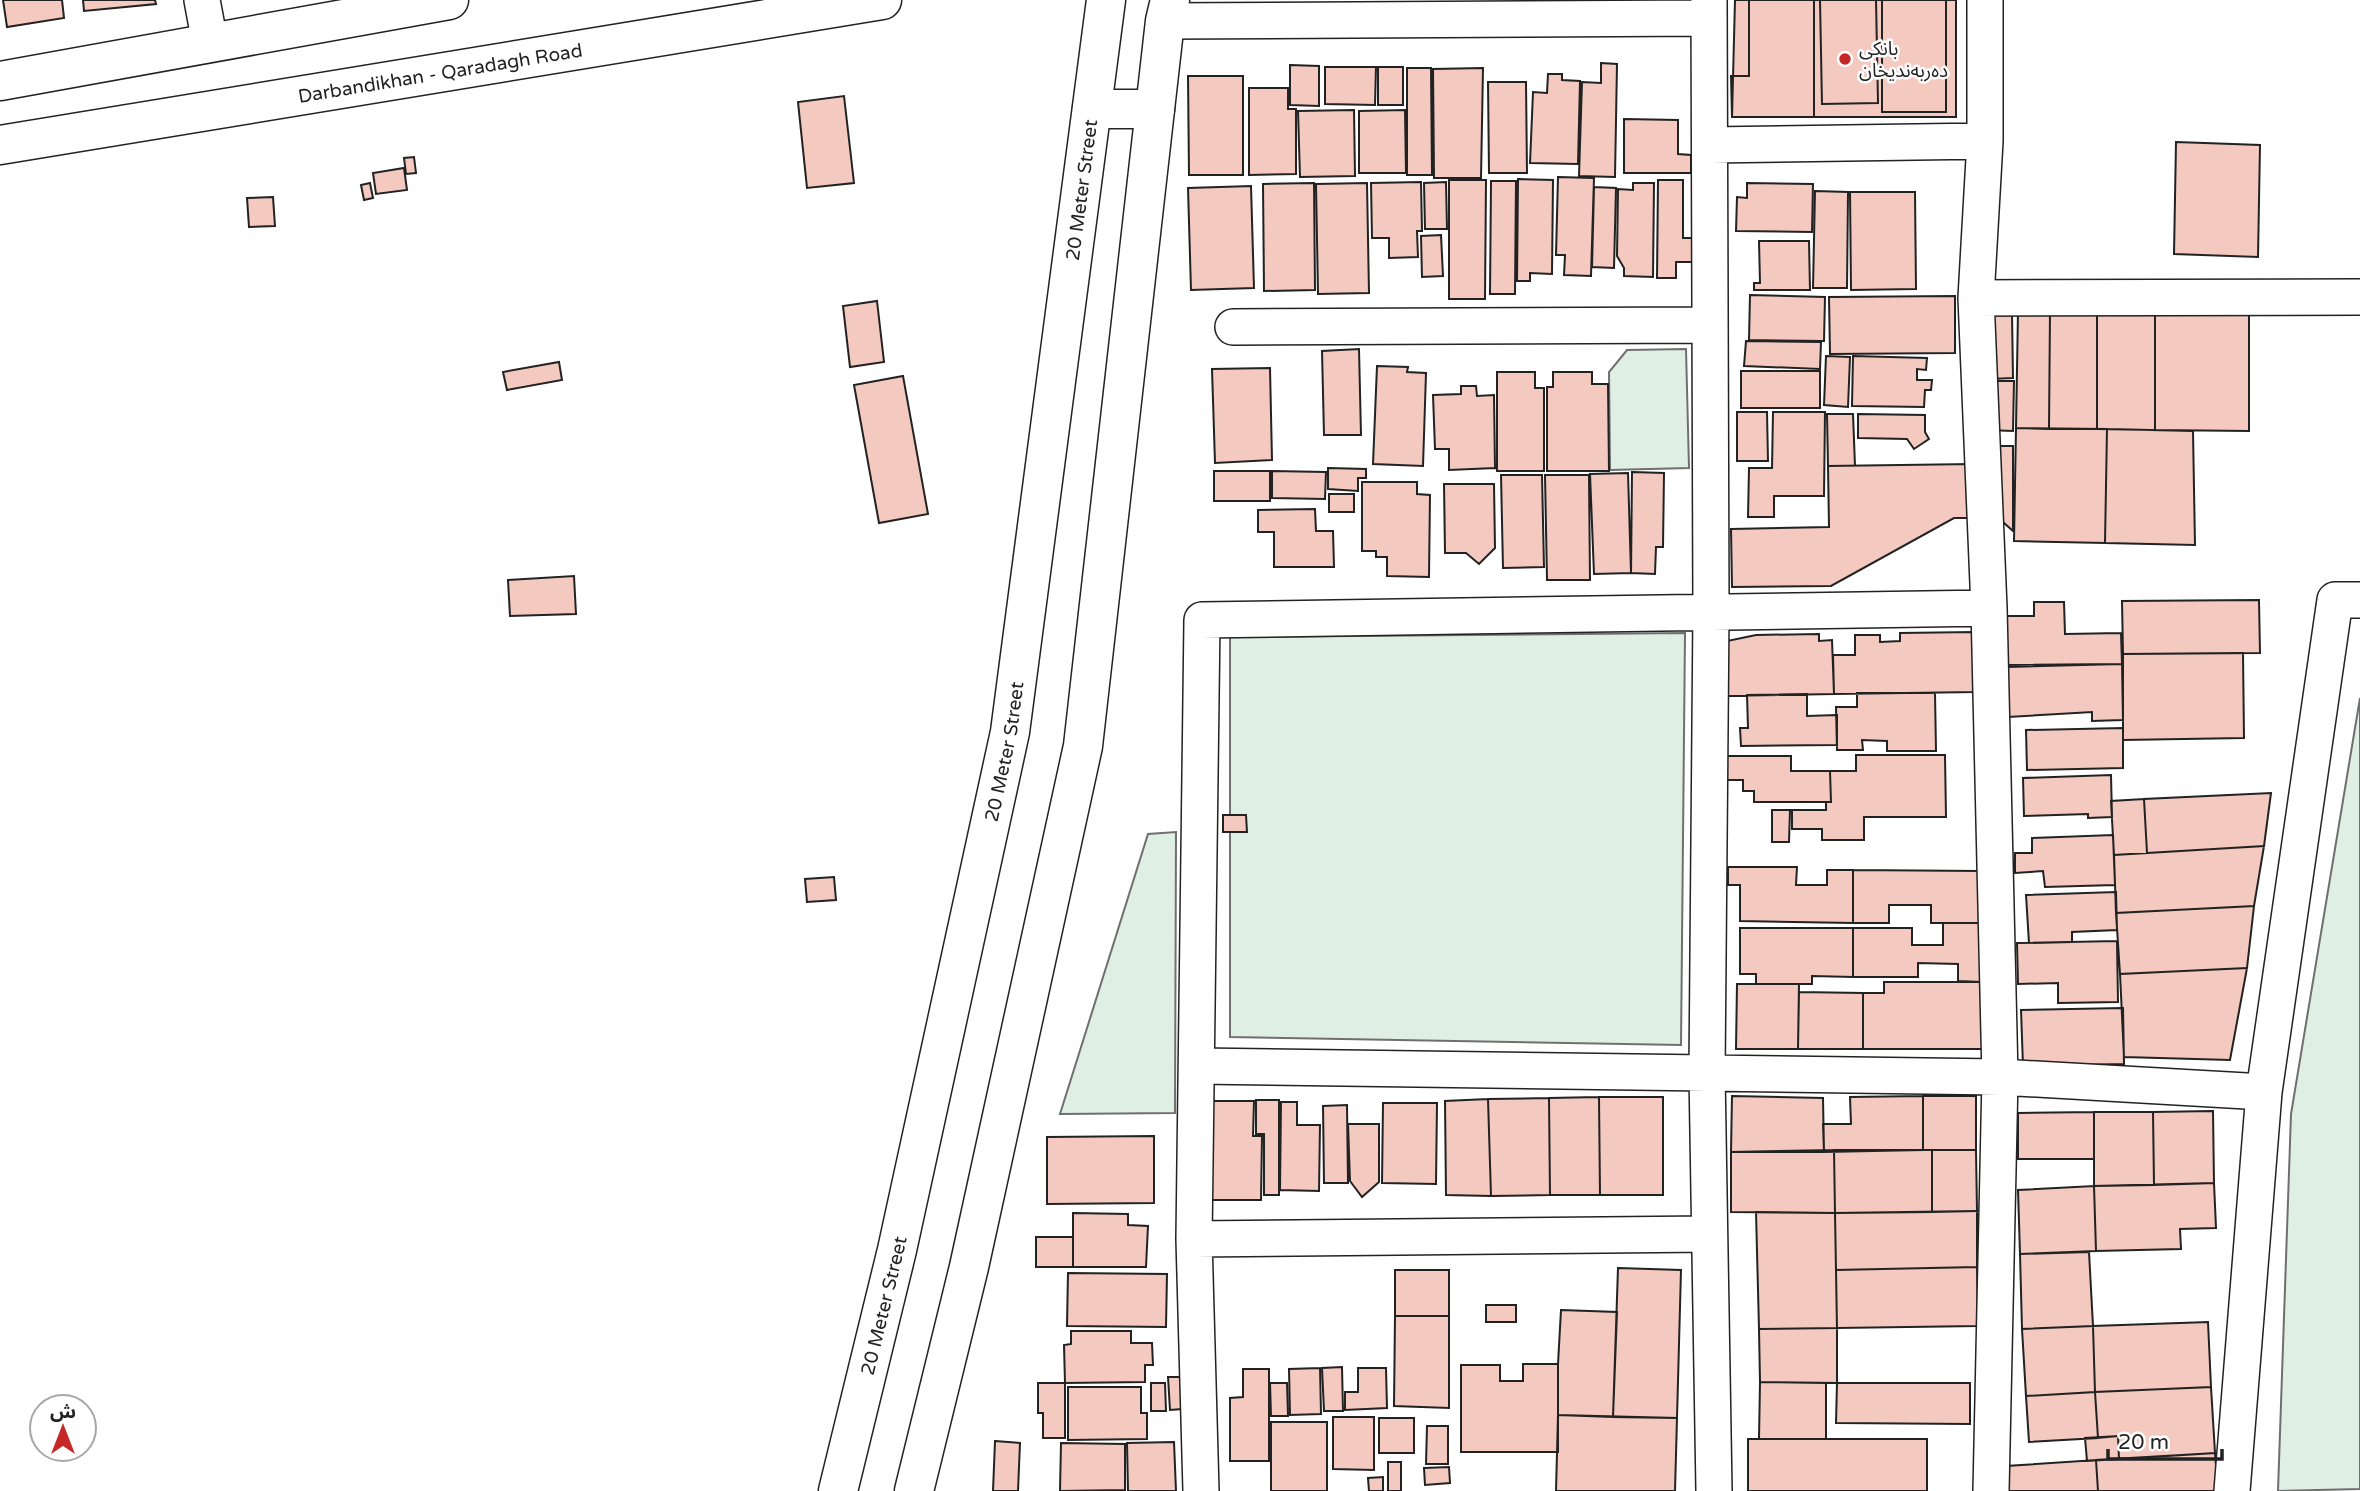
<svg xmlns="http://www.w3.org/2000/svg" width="2360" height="1491" viewBox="0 0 2360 1491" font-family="'Varela Round','Noto Sans Arabic',sans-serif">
	<rect width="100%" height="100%" fill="#fff"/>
	<path fill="#e0efe3" stroke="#6f6f6f" stroke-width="2" d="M1686,349L1689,468L1610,470L1609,372L1627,350Z
		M1685,633L1681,1045L1230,1037V637Z
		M2360,698V1489L2278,1491L2291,1114Z
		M1176,832L1175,1113L1060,1114L1148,834Z"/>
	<path fill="#f3c9c0" stroke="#222" stroke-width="2" d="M3,0H62L64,18L7,27Z
		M83,0H155L156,4L84,11Z
		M1735,0H1956V117H1732Z
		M1749,0H1814V117H1732L1731,76H1749Z
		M1820,0H1876L1878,103L1822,104Z
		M1882,0H1946V112H1882Z
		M1601,63L1617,64L1615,177L1579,176L1582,82L1601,83Z
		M1290,65L1319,66V106L1290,105Z
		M1325,67H1376L1375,105L1325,104Z
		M1378,67H1403V105H1378Z
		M1407,68H1431L1432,175H1407Z
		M1483,68L1481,178H1434L1433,69Z
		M1548,74H1562V80L1580,81L1578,164L1530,163L1533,92L1547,93Z
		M1188,76H1243V175H1189Z
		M1488,82H1526L1527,173H1489Z
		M1249,88H1288V109H1296V174L1249,175Z
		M844,96L854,183L807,188L798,102Z
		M1354,110L1355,176L1300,177L1298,111Z
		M1405,110L1406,173H1359V111Z
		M1624,119L1678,120V154L1691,155V173H1624Z
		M2176,142L2260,145L2258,257L2174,254Z
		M414,157L416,173L406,174L404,158Z
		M404,168L407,190L376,194L373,173Z
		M1558,177L1594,178L1591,276L1564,275L1565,255H1556Z
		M1518,179L1553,180L1552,274L1530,273V281H1517Z
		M1449,180H1486L1485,299H1449Z
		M1658,180H1683V238H1692V262H1676V278H1657Z
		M1491,181H1516L1515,294H1490Z
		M1421,182L1422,231H1417L1418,257L1389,258V238H1372L1371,183Z
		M1446,182L1447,229H1425L1424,183Z
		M370,183L373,198L364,200L361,185Z
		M1314,183L1315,290L1264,291L1263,184Z
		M1367,183L1369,293L1318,294L1316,184Z
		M1633,183H1654L1653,277L1624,276V268L1617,256L1618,189L1633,190Z
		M1747,183L1813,184L1812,232L1736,231L1737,197L1747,198Z
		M1251,186L1254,288L1191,290L1188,188Z
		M1594,187L1616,188L1614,268L1592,267Z
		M1815,191L1848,192L1847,288H1813Z
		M1850,192H1915L1916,289L1851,290Z
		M273,197L275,226L249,227L247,198Z
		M1441,235L1443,276L1422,277L1421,236Z
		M1759,241H1809L1810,290H1754V283H1760Z
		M1750,295L1825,297L1824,341L1749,340Z
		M1955,296V353L1830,354L1829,297Z
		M877,301L884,362L850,367L843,306Z
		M2018,311H2050L2049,429L2016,428Z
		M2050,311L2097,313V429H2049Z
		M2249,311V431L2155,430V312Z
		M2155,312V430L2097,429V313Z
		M1989,313H2012L2013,378L1990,379Z
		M1746,341L1821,342L1820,369L1744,366Z
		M1359,349L1361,435H1324L1322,351Z
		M1826,356L1850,357L1848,407L1824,405Z
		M1853,356L1927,358L1926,370L1917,369V380H1932L1931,390H1925L1924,407L1852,406Z
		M559,362L562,380L507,390L503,372Z
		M1377,366L1408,367L1407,372L1426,373L1423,466L1373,464Z
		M1270,368L1272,460L1215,463L1212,369Z
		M1741,371H1820V408H1741Z
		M1497,372H1535V388H1544V471H1497Z
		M1553,372H1592V384H1608L1609,471H1547V387H1553Z
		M903,376L928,514L879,523L854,385Z
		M1988,381H2014L2013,431L1987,430Z
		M1461,386H1476L1477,396L1494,395L1495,468L1449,470V449H1435L1433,395L1461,394Z
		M1737,412H1767L1768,461H1737Z
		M1773,412H1825L1824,496H1774V517H1748L1749,468H1772Z
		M1827,414H1853L1855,466H1828Z
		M1858,414L1925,415V432L1929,439L1914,449L1907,439L1858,438Z
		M2016,428L2107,429L2105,543L2014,541Z
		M2107,429L2193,431L2195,545L2105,543Z
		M1999,446H2013V531L1995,515Z
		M1973,464L1974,518H1954L1831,586L1732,587L1731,529L1829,527L1828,466Z
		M1328,468L1366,469V478H1358V491L1328,489Z
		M1214,471H1270V501H1214Z
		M1272,471L1326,472L1325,499L1272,498Z
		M1632,472L1664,473L1663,547H1656L1655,574L1631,573Z
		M1628,473L1631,573L1594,574L1590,474Z
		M1501,475H1542L1544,567L1503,568Z
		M1545,475H1589L1590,580H1547Z
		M1362,482H1417V494L1430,495L1429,577L1387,576V557H1376V551H1362Z
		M1444,484H1494L1495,548L1479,564L1466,553H1445Z
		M1329,494H1354V512H1329Z
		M1315,509L1316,531H1333L1334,567H1274V532H1258V510Z
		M574,576L576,614L510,616L508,580Z
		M2259,600L2260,653L2123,654L2122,601Z
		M2034,602H2064L2065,634L2121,633L2122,664L2005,665V616H2034Z
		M1975,632L1976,692L1834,694L1833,655H1855V635H1880V642L1900,641V633Z
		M1819,634V641L1832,640L1834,694L1715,696L1727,641L1756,635Z
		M2243,653L2244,738L2123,740V654Z
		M2122,664L2123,720L2092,721V712L2008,717L2007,667Z
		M1857,693H1935L1936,751H1887V741L1862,740L1863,750H1837L1836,707H1857Z
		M1807,694V716L1837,715V745L1741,746L1740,728H1748L1747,695Z
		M2123,728V768L2027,770L2026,730Z
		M1856,755H1945L1946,817H1864V840H1822V829H1792V810H1826V802H1831L1830,771H1856Z
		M1727,756H1791V771H1830L1831,802H1754V791H1743V780H1727Z
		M2111,775L2112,817L2088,818V814L2024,816L2023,778Z
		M2271,793L2264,846L2147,853L2144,799Z
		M2144,799L2147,853L2114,855L2111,801Z
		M1772,810H1790L1789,842H1772Z
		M1223,815H1246L1247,832H1223Z
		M2113,835L2115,885L2045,887L2043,871L2015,873V853H2032V838Z
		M2264,846L2254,906L2116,913L2114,855Z
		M1728,867H1797L1796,885H1827V870H1853V923L1740,921V885H1728Z
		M1853,870L1980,871L1979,923H1931V905H1889V923H1853Z
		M834,877L836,900L807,902L805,879Z
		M2116,892L2117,930L2072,932V942L2029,943L2026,895Z
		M2254,906L2247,968L2120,974L2116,913Z
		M1943,923H1983L1982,982L1958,981V964L1918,963V977H1853V928H1912V945H1943Z
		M1740,928H1853V977L1812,976V984H1756V974H1740Z
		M2117,941L2118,1002L2058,1003V983L2018,984L2017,943Z
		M2247,968L2230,1060L2124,1057L2120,974Z
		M1884,982H1982V1049H1863V993H1884Z
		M1737,984H1799L1798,1049H1736Z
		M1799,992L1863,993V1049H1798Z
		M2123,1008L2124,1064L2023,1066L2021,1010Z
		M1732,1096L1823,1098L1824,1152H1731Z
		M1923,1096V1150L1824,1152L1823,1124H1851L1850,1097Z
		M1923,1096H1976V1150H1923Z
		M1599,1097H1663V1195H1600Z
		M1599,1097L1600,1195H1550L1549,1098Z
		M1549,1098L1550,1195L1491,1196L1488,1099Z
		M1488,1099L1491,1196L1446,1195L1445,1101Z
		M1256,1100H1279V1195H1264V1134H1256Z
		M1212,1101H1254L1253,1136H1262L1261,1200H1211Z
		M1281,1102H1297V1125H1320L1319,1191L1280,1190Z
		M1383,1103H1437L1436,1184L1382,1183Z
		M1347,1105L1348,1183H1324L1323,1106Z
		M2213,1111L2214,1183L2154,1185L2153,1112Z
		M2094,1112H2153L2154,1185L2094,1186Z
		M2094,1112V1159H2018V1113Z
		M1348,1124H1379V1182L1362,1197L1350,1181Z
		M1154,1136V1203L1047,1204V1137Z
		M1834,1150L1835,1213L1731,1212V1152Z
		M1834,1150H1932V1212L1835,1213Z
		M1932,1150H1976L1977,1211L1932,1212Z
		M2214,1183L2216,1228L2180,1229L2181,1249L2096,1251L2094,1186Z
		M2094,1186L2096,1251L2020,1254L2018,1190Z
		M1977,1211V1267L1836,1270L1835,1213Z
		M1756,1212L1835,1213L1837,1328L1759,1329Z
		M1073,1213L1128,1214V1225L1148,1226L1146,1267H1073Z
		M1036,1237H1073V1267H1036Z
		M2089,1252L2093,1326L2022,1329L2020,1254Z
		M1977,1267L1978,1326L1837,1328L1836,1270Z
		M1618,1268L1681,1270L1677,1418L1613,1417Z
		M1395,1270H1449V1316H1395Z
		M1068,1273L1167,1274L1166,1327L1067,1326Z
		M1486,1305H1516V1322H1486Z
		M1561,1310L1617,1312L1613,1417L1558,1415V1364Z
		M1395,1316H1449V1408L1394,1406Z
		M2208,1322L2211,1387L2095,1392L2093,1326Z
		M2093,1326L2095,1392L2026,1396L2022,1329Z
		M1837,1328V1383L1760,1382L1759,1329Z
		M1071,1331H1131V1343H1152L1153,1365H1145V1382L1065,1383L1064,1345L1071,1344Z
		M1523,1364H1558V1452H1461V1365H1500V1381H1523Z
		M1342,1367L1343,1411H1324L1322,1368Z
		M1320,1368L1321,1414L1290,1415L1289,1369Z
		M1358,1368H1386L1387,1408L1345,1410V1392H1358Z
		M1243,1369H1269V1461H1230V1398L1243,1397Z
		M1168,1377H1180L1182,1409L1170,1410Z
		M1760,1382L1826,1383V1439H1759Z
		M1038,1383H1065V1438H1043V1413H1038Z
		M1151,1383H1165L1166,1411H1151Z
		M1270,1383H1287L1288,1416H1271Z
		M1837,1383H1970V1424L1836,1423Z
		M1068,1387H1141V1413H1147V1439L1068,1440Z
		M2211,1387L2215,1453L2119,1459L2118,1436L2098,1438L2095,1392Z
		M2095,1392L2098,1438L2029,1442L2026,1396Z
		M1558,1415L1677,1418L1675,1491H1556Z
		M1333,1417H1374V1470L1333,1469Z
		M1379,1418H1414V1453H1379Z
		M1271,1422H1327V1491H1271Z
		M1427,1426H1448V1464H1426Z
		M2118,1436L2119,1459L2087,1461L2085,1438Z
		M1748,1439H1927V1491H1748Z
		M995,1441L1020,1443L1018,1491H993Z
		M1174,1442L1176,1491H1128L1127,1443Z
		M1061,1443L1125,1444V1490L1060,1491Z
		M2215,1453L2218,1491H2098L2096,1460Z
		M2096,1460L2098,1491H2008L2006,1466Z
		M1388,1462H1401V1491H1388Z
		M1449,1467L1450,1483L1425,1485L1424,1468Z
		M1383,1477V1491H1369L1368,1478Z"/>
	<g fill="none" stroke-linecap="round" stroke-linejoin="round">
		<g stroke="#222" stroke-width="38">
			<path id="street" d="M202,0L210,43
				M1709,0L1711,611L1707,1073L1714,1491
				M1985,0V141L1976,298L1989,608L2000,1077L1991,1491
				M1165,21L1709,18
				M1710,145L1985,141
				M1976,298L2360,297
				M1233,327L1710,325
				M1197,1066L2000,1077L2264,1092
				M1194,1239L1709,1234
				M1201,1491L1194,1239L1202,620L1989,608
				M2232,1491L2264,1092L2335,600H2360"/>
		</g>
		<g stroke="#222" stroke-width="41">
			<g id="primary">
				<path d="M0,81L449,0"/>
				<path d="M1092,109H1155"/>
				<path id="s1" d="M0,145L882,0"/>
				<path id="s2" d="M838,1491L897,1250L1010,732L1106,0"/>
				<path d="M914,1491L969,1267L1083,746L1165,21L1170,0"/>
			</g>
		</g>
		<use href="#street" stroke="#fff" stroke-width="35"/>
		<use href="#primary" stroke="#fff" stroke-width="38"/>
	</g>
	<circle fill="#c62828" stroke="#fff" stroke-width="2.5" cx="1845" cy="59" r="7"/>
	<g text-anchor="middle" stroke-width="5" stroke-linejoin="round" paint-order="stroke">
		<g font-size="19" fill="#222" stroke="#fff" text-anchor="start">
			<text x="1859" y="55">بانکی<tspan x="1859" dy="22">دەربەندیخان</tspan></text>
		</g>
		<g font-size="19" fill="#222" stroke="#fff">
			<text dy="7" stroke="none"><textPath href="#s1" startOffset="446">Darbandikhan - Qaradagh Road</textPath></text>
			<text dy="7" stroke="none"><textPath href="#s2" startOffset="1325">20 Meter Street</textPath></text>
			<text dy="7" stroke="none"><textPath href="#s2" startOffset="758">20 Meter Street</textPath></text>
			<text dy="7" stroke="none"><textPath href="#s2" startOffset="191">20 Meter Street</textPath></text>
		</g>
	</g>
	<g transform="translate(63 1428)"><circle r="33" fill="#ffffff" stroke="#a7a7a7" stroke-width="2"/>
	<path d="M0-5L12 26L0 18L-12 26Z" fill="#c62828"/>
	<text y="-10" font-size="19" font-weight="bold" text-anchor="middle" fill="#222222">ش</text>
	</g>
	<path d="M2108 1449v10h114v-10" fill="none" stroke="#222222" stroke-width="3.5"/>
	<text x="2118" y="1449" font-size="21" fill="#222222" stroke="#ffffff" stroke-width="5" paint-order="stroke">20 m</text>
</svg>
